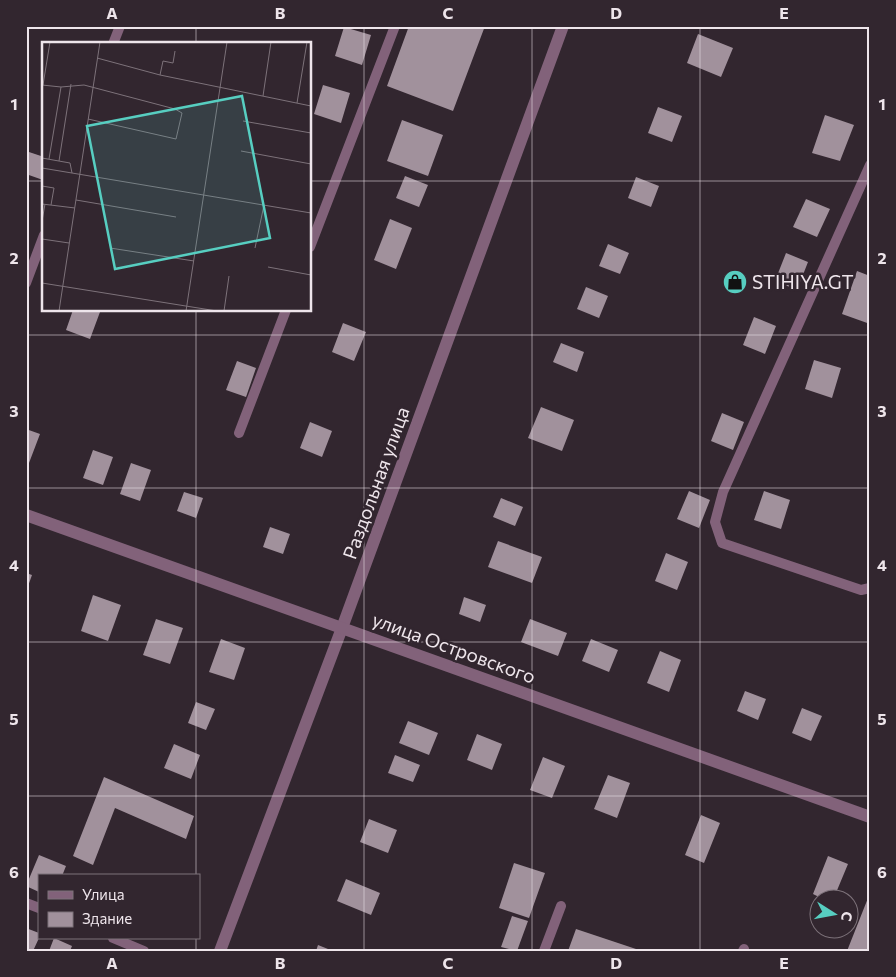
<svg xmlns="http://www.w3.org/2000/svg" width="896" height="977" viewBox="0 0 896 977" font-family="Commissioner,sans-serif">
	<rect width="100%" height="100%" fill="#32262f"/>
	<path fill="#a1919c" d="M409,26H485L453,111L387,86Z
		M344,27L371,35L362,65L335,56Z
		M698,34L733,48L721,77L687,63Z
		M323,85L350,93L341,123L314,114Z
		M658,107L682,116L672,142L648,133Z
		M825,115L854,125L840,161L812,153Z
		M402,120L443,135L428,176L387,161Z
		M26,151L44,157L43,180L26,174Z
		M405,176L428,185L419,207L396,198Z
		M636,177L659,186L651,207L628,198Z
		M806,199L830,209L817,237L793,227Z
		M390,219L412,228L396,269L374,260Z
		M608,244L629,253L620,274L599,266Z
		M786,253L808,262L797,290L775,281Z
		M857,271L870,276V324L842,314Z
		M586,287L608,296L599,318L577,309Z
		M73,310H93L100,312L90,339L66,330Z
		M754,317L776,326L765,354L743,345Z
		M343,323L366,332L354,361L332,352Z
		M561,343L584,352L577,372L553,362Z
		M814,360L841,368L832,398L805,389Z
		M237,361L256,368L246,397L226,390Z
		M541,407L574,420L562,451L528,438Z
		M722,413L744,422L733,450L711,441Z
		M310,422L332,431L322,457L300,448Z
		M26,429L40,434L29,463L26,462Z
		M93,450L113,457L103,485L83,478Z
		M131,463L151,470L140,501L120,494Z
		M689,491L710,500L699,528L677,519Z
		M764,491L790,500L781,529L754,520Z
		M184,492L203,498L196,518L177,511Z
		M501,498L523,507L515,526L493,517Z
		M270,527L290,534L283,554L263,547Z
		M498,541L542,557L532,583L488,567Z
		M666,553L688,562L677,590L655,581Z
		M26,573L32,575L27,589H26Z
		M93,595L121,605L108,641L81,631Z
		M464,597L486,605L480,622L459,614Z
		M156,619L183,628L170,664L143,655Z
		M530,619L567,633L558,656L521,642Z
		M221,639L245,648L234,680L209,672Z
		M591,639L618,650L609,672L582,661Z
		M660,651L681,660L669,692L647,683Z
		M745,691L766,699L758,720L737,711Z
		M196,702L215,709L206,730L188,723Z
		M802,708L822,716L811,741L792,733Z
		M408,721L438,733L429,755L399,743Z
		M477,734L502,744L492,770L467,760Z
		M174,744L200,755L191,779L164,768Z
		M395,755L420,765L413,782L388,773Z
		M543,757L565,766L552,798L530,790Z
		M608,775L630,783L617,818L594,809Z
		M104,777L194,816L186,839L115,808L93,865L73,856Z
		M701,815L720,823L704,863L685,855Z
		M369,819L397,830L388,853L360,842Z
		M39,855L66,866L62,876H39V892L26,886Z
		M828,856L848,864L833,900H825L813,894Z
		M514,863L545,873L529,918L499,908Z
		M346,879L380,893L371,915L337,901Z
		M870,893V951H847Z
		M512,916L528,921L517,951L501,947Z
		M26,928L39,933V938L33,951H26Z
		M576,929L639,950L638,951H568Z
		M54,938L72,946L70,951H49Z
		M318,945L333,951H316Z"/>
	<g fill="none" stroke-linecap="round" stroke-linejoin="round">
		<path stroke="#82627a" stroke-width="10" d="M113,44L120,26
			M870,165L723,492L715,522L722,543L861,590L870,588
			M310,247L395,26
			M26,283L44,235
			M239,433L286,310
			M26,903L39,908
			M113,938L144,951
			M544,951L561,906
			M743,951L744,949"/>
		<path stroke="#82627a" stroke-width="12" d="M220,951L342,628L563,26"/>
		<path stroke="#82627a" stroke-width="12" d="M26,515L870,817"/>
	</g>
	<path fill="none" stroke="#eee5eb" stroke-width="1" stroke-opacity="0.55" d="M196,26V44M364,26V951M532,26V951M700,26V951M26,181H44M310,181H870M196,310V876M26,335H870M26,488H870M26,642H870M26,796H870M196,938V951"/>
	<defs>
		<g id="shop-disc" transform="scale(1.25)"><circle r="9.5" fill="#57cec1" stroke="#32262f"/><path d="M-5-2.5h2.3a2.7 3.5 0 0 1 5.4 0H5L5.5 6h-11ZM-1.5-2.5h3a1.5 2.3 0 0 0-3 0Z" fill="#111"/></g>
	</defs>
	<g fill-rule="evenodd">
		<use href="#shop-disc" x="735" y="282"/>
	</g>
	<g text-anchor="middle" stroke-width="5" stroke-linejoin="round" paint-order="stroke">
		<g font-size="19" fill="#eee5eb" stroke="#32262f" text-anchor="start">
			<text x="752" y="289">STIHIYA.GT</text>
		</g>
		<g font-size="19" fill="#eee5eb" stroke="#32262f">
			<text transform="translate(376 483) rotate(-70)" y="7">Раздольная улица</text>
			<text transform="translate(454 648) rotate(20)" y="7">улица Островского</text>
		</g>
	</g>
	<g transform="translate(42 42)">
		<rect width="269" height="269" fill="#32262f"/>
		<path fill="none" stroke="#7d727a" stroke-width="1" d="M55,16L118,33L269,64M118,33L121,19L131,21L133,9M0,43L19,45L42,43L133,67L140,71L134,97L46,77M1,43L8,0M221,54L229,0M255,61L265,0M201,79L269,91M199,109L269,122M0,116L28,121L30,131M7,117L19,45M17,119L29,42M0,126L269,171M0,144L12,146L9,163M34,158L134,175M0,162L33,166M0,179L3,162M0,197L27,201M68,206L152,219M213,206L222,163M226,225L269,233M0,241L175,269M17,269L58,0M144,269L185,0M182,269L187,234"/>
		<path fill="#57cec1" fill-opacity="0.15" stroke="#57cec1" stroke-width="2.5" d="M200,54L228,196L73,227L45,84Z"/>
		<rect width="269" height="269" fill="none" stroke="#eee5eb" stroke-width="2.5"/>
	</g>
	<rect width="896" height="977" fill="none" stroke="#32262f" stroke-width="55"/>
	<rect x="38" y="874" width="162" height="65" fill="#32262f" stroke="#7d727a"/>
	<rect x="48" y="891" width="25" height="8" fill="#82627a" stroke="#7d727a"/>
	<text x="82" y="900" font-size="15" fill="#eee5eb">Улица</text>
	<rect x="48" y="912" width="25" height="15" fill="#a1919c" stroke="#7d727a"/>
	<text x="82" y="924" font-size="15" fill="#eee5eb">Здание</text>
	<g transform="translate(834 914) rotate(101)"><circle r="24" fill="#32262f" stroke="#7d727a"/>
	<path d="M0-4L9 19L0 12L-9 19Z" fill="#57cec1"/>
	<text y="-8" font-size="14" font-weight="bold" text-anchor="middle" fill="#eee5eb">С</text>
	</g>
	<rect x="28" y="28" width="840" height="922" fill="none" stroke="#eee5eb" stroke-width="2"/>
	<g font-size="16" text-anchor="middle" font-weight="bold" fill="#eee5eb">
		<text x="112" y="19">A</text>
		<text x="280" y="19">B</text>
		<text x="448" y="19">C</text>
		<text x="616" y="19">D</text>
		<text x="784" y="19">E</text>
		<text x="14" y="110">1</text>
		<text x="882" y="110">1</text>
		<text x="14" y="264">2</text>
		<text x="882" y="264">2</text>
		<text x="14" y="417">3</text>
		<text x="882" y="417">3</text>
		<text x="14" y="571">4</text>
		<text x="882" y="571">4</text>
		<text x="14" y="725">5</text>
		<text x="882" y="725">5</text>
		<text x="14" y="878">6</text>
		<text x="882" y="878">6</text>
		<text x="112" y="969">A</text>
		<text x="280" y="969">B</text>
		<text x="448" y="969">C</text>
		<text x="616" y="969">D</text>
		<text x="784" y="969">E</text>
	</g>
</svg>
